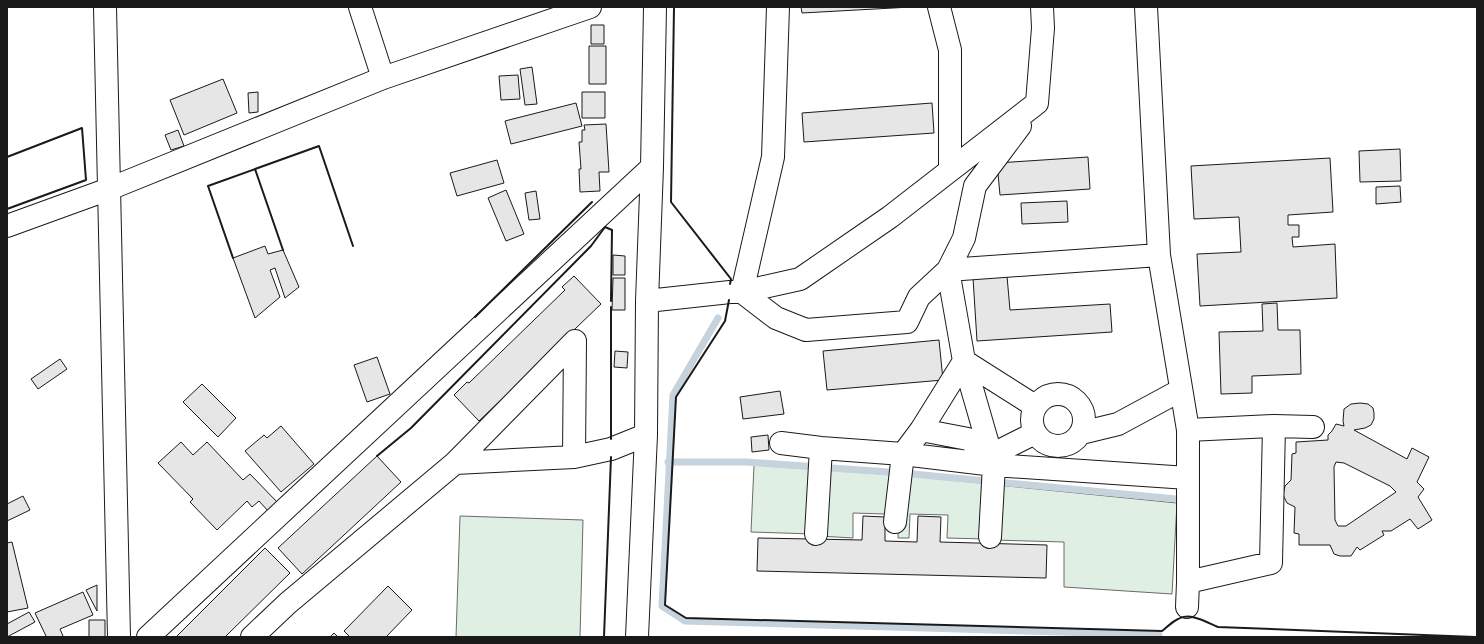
<svg xmlns="http://www.w3.org/2000/svg" width="1484" height="644" viewBox="0 0 1484 644" font-family="'Sofia Sans Condensed',sans-serif">
	<rect width="100%" height="100%" fill="#fff"/>
	<path fill="#e0efe3" stroke="#6a6a6a" d="M754,465L816,469L813,534L751,532Z
		M821,469L894,475L886,514L853,513V538L819,536Z
		M900,475L990,484L986,539L947,538L948,515L910,514L909,538H898Z
		M997,485L1177,503L1172,594L1064,587V542L993,540Z
		M460,516L583,520L580,637H456Z"/>
	<g fill="none" stroke-linecap="round" stroke-linejoin="round">
		<path stroke="#c6d2dc" stroke-width="7" d="M718,318L673,395L662,606L685,621L1159,635
			M668,462H746L902,473L1176,499"/>
	</g>
	<path fill="#e6e6e6" stroke="#1a1a1a" fill-rule="evenodd" d="M801,7H911L802,13Z
		M591,25H604V44H591Z
		M589,46H606V84H589Z
		M532,67L537,104L525,105L520,69Z
		M518,75L520,99L501,100L499,76Z
		M223,79L237,113L184,135L170,100Z
		M258,92V112L249,113L248,93Z
		M582,92H605V118H582Z
		M576,103L582,126L511,144L505,121Z
		M932,103L934,133L804,142L802,113Z
		M606,124L609,172H599L600,191L580,192L579,169H581L579,142H582V130H585L584,125Z
		M178,130L184,146L171,150L165,135Z
		M1400,149L1401,181L1360,182L1359,151Z
		M1088,157L1090,189L1000,195L997,163Z
		M1330,158L1333,212L1288,215V225H1299V237H1292L1293,247L1335,244L1337,298L1200,306L1197,254L1241,252L1239,217L1194,219L1191,166Z
		M497,160L504,183L457,196L450,173Z
		M1400,186L1401,202L1376,204V187Z
		M506,190L524,234L506,241L488,198Z
		M536,191L540,219L529,220L525,193Z
		M1067,201L1068,222L1022,224L1021,203Z
		M265,246L268,254L283,250L299,287L285,298L275,268L270,270L280,297L255,318L233,258Z
		M613,255L625,256V275H613Z
		M574,276L601,304L479,421L454,395L467,382L469,383L565,290L562,287Z
		M1007,276L1010,310L1110,304L1112,332L977,341L973,278Z
		M613,278H625V310H612Z
		M1277,303L1278,330H1300L1301,374L1252,376V393L1221,394L1219,332L1263,331L1262,304Z
		M939,340L943,380L827,390L823,351Z
		M615,351L628,352L627,368L614,367Z
		M377,357L390,394L367,402L354,365Z
		M60,359L67,369L38,389L31,379Z
		M202,384L236,418L218,437L183,402Z
		M780,391L784,414L743,419L740,397Z
		M1360,403L1368,404L1373,408L1374,413V419L1371,425L1365,428L1354,430L1407,459L1412,448L1429,457L1417,482L1424,489L1418,497L1432,520L1418,529L1410,519L1391,531H1382L1384,535L1360,550L1357,547L1351,556H1340L1334,554L1330,545H1299V534L1294,533L1295,507L1287,503L1283,495L1285,486L1291,480L1292,454L1296,453V442L1328,440V435L1332,431L1336,424L1344,426L1343,421L1344,409L1351,404ZM1336,462L1344,463L1390,486L1396,492L1346,526H1338L1335,520L1334,467Z
		M281,426L314,464L281,492L245,451L264,435L267,438Z
		M768,435L769,450L752,452L751,437Z
		M181,442L193,455L207,442L243,480L250,474L278,503L269,512L259,501L252,507L247,501L217,530L190,502L193,499L158,463Z
		M377,456L401,482L302,574L278,548Z
		M23,496L30,510L7,521V504Z
		M863,516L885,517V541L917,542L918,516L941,517L940,542L1047,545L1046,578L757,571L758,538L862,540Z
		M12,542L28,608L7,612V543Z
		M265,548L290,573L225,637H176Z
		M97,585V611L86,590Z
		M388,586L412,610L386,637H350L344,631Z
		M83,592L93,615L60,629L63,636L60,637H43L46,636L35,613Z
		M29,612L35,622L7,637V624Z
		M89,620H105V637H89Z
		M334,633L338,637H330Z"/>
	<g fill="none" stroke-linecap="round" stroke-linejoin="round">
		<g stroke="#1a1a1a" stroke-width="24">
			<path id="minor" d="M105,7L119,637
				M360,7L383,78
				M939,7L950,50V170
				M1042,7L1043,28L1037,103L890,217L800,279L742,292L776,318L806,330L907,322L919,297L948,270L1159,255
				M1146,7L1159,255L1188,430V582L1187,607
				M7,226L109,189L383,78L590,7
				M647,301L730,292H742L773,157L778,7
				M1032 420a26 26 0 1 1 52 0a26 26 0 1 1-52 0Z
				M921,430L968,439L991,455L1035,433
				M1188,430L1274,426L1313,427
				M1081,433L1118,424L1181,390
				M781,443L821,448L903,454L994,465L1188,478
				M574,457L575,341
				M455,463L574,457L611,449L646,435
				M895,522L903,454L921,430L964,361L1035,406
				M816,534L821,448
				M990,537L994,465L964,361L948,270L964,238L975,186L1020,126
				M1188,582L1271,563L1274,426
				M148,637L652,167
				M252,637L288,603L455,463L575,341
				M637,637L646,435L647,301L652,167L655,7"/>
		</g>
		<use href="#minor" stroke="#fff" stroke-width="22"/>
		<path stroke="#1a1a1a" stroke-width="2" d="M674,7L671,202L731,279L730,284
			M7,157L82,128L86,180L7,209
			M255,169L283,250
			M233,258L208,186L319,146L353,246
			M729,300L725,321L676,397L665,605L686,618L1162,631C1167,627 1172,622 1178,619C1190,612 1206,622 1218,627L1475,637
			M475,317L592,202
			M611,439V307
			M377,456L411,428L591,246L605,227L612,230L611,301
			M604,637L611,457"/>
	</g>
	<rect width="1484" height="644" fill="none" stroke="#1a1a1a" stroke-width="16"/>
</svg>
